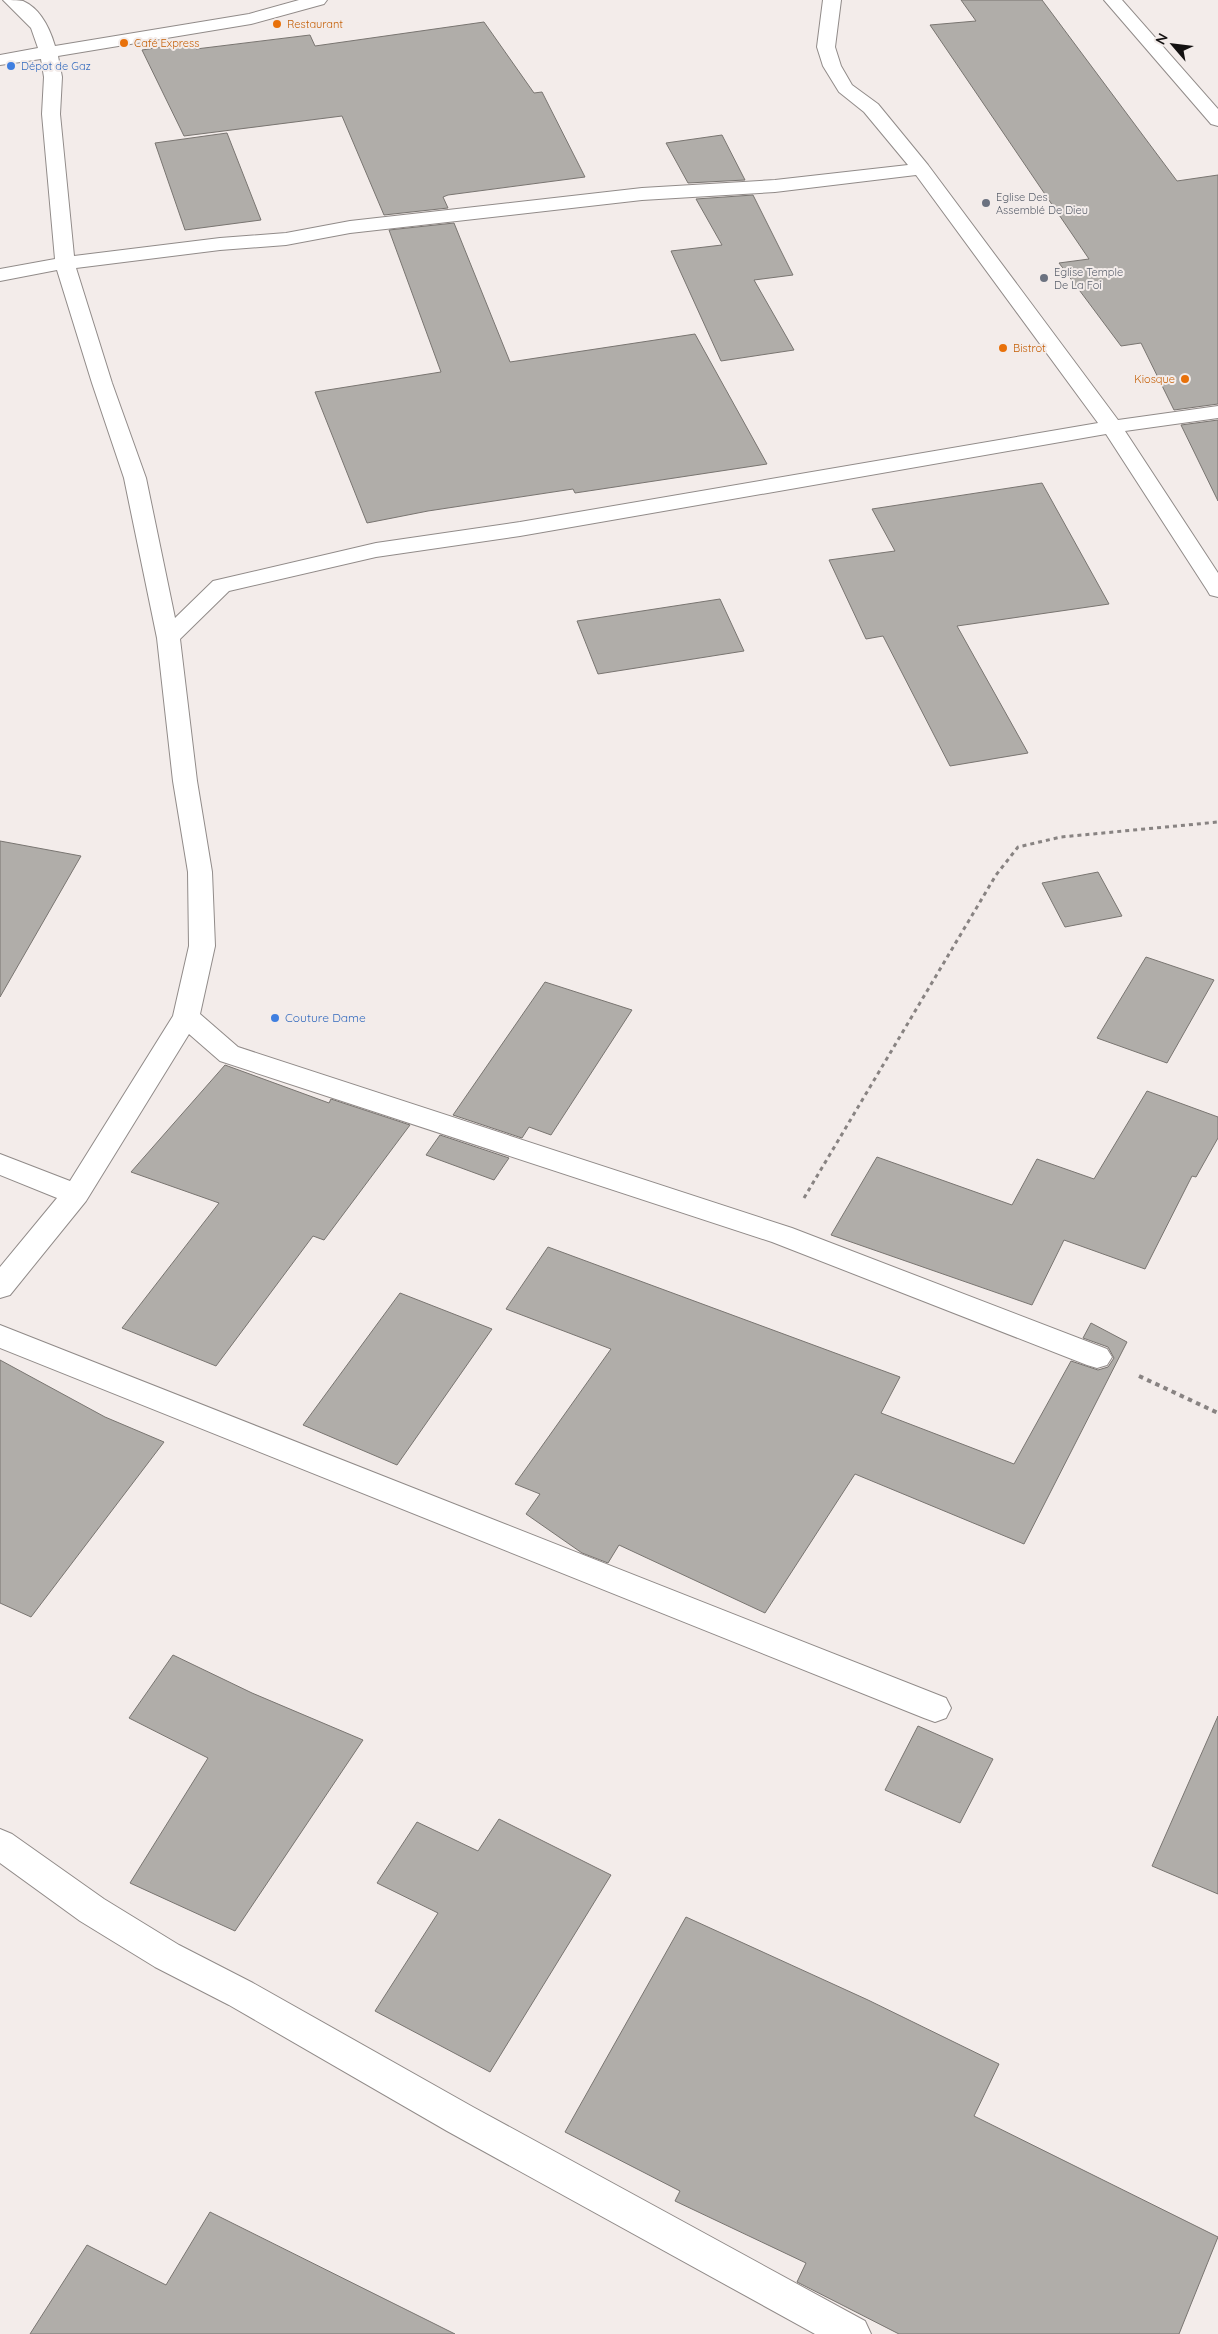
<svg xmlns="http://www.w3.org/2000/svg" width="1218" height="2334" viewBox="0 0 1218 2334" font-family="Quicksand,sans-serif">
	<rect width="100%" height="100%" fill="#f3ecea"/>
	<path fill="#b0ada9" stroke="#797571" d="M961,0H1042L1177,181L1218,175V404L1174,410L1141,343L1121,346L1059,263L1089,259L930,25L976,21Z
		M484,22L534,93L542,92L585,177L448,195L443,197L448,208L384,215L342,116L184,136L142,50L193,42L196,49L310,35L315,46Z
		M227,133L261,220L185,230L155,143Z
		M722,135L745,180L688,183L666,143Z
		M753,195L793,275L754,280L794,350L721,361L671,251L722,245L696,199Z
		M454,223L510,362L695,334L767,464L575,493L573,489L428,511L367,523L315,392L441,372L389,230Z
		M1218,420V501L1181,425Z
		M1042,483L1109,604L957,626L1028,753L950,766L883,636L866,639L829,560L895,551L872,509Z
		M720,599L744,651L598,674L577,621Z
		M0,841L81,856L0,997Z
		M1098,872L1122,916L1065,927L1042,883Z
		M1146,957L1214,980L1167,1063L1097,1038Z
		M545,982L632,1010L551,1135L529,1127L522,1138L453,1115Z
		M225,1065L329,1103L331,1099L410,1125L324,1240L313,1236L216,1366L122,1328L219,1203L131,1172Z
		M1147,1091L1218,1117V1138L1196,1177L1192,1176L1145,1269L1064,1240L1032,1305L831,1235L877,1157L1012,1205L1037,1159L1094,1179Z
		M440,1135L509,1158L494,1180L426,1155Z
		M548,1247L900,1377L881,1413L1014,1464L1071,1361L1098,1370L1108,1367L1114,1358L1108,1347L1083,1338L1091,1323L1127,1342L1024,1544L855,1474L765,1613L619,1545L608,1563L582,1553L526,1514L540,1494L515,1484L611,1349L506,1309Z
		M400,1293L492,1329L397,1465L303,1425Z
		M0,1360L105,1417L164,1442L31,1617L0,1603Z
		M173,1655L252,1693L363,1740L235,1931L130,1883L208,1758L129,1718Z
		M1218,1716V1894L1152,1866Z
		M918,1726L993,1759L960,1823L885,1790Z
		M499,1819L611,1875L490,2072L375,2011L438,1913L377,1883L417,1822L478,1851Z
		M686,1917L868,2000L999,2064L974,2116L1218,2237L1179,2334H899L797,2282L806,2263L675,2201L680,2191L565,2132Z
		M210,2212L455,2334H30L87,2245L166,2285Z"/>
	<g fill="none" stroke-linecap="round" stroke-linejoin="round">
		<g stroke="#918b89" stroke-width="2">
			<path id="minor" d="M3,0C9,0 18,0 23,1C41,9 50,29 55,46L249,14L299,0H327L324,4L251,24L58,56L62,77L60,114L74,256L220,238L286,233L350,221L642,188L775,180L908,165L864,112L839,92L823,66L817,47L823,0H841L835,47L841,66L852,85L878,104L928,165L1118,420L1218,406V418L1125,431L1218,573V597L1210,595L1207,590L1106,434L520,536L376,557L229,591L180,639L197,781L212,872L215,946L200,1014L238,1047L792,1228L1107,1349L1112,1357L1107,1365L1097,1368L1087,1365L772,1242L220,1061L189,1034L86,1201L10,1295L0,1298V1267L57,1198L0,1175V1154L70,1181L173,1016L189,946L188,872L173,781L157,638L124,478L92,383L57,270L0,281V269L55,259L42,114L44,77L41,59L0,65V55L38,48L31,28ZM916,175L1098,423L520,522L376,543L213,581L175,618L146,478L112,383L76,268L220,250L286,245L350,233L642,200L775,192Z
				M1104,0H1122L1218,109V126L1211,124Z
				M0,1325L946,1698L951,1708L946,1718L935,1722L924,1718L0,1348Z
				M0,1829L12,1834L104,1899L179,1945L253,1983L473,2107L865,2321L871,2334H815L447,2131L229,2005L155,1967L80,1921L0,1863Z"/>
		</g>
		<path stroke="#888382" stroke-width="3" stroke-dasharray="4 4" stroke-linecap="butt" d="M804,1198L996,875L1018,847L1061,837L1218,822"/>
		<path stroke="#888382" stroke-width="4" stroke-dasharray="4.5 4.5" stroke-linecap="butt" d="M1139,1376L1218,1413"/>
		<use href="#minor" fill="#fff" fill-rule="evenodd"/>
	</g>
	<g fill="#e8710a" stroke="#f3ecea" stroke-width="2">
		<circle cx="277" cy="24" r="5"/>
		<circle cx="124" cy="43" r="5"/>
		<circle cx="1003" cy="348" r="5"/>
		<circle cx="1185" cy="379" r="5"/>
	</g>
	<g fill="#3f7fe0" stroke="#f3ecea" stroke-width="2">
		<circle cx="11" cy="66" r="5"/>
		<circle cx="275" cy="1018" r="5"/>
	</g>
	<g fill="#6b7280" stroke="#f3ecea" stroke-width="2">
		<circle cx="986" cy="203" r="5"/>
		<circle cx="1044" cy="278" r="5"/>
	</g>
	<g text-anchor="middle" stroke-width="4" stroke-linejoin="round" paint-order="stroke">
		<g font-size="11" fill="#c56008" stroke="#f3ecea" text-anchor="start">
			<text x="287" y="28">Restaurant</text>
			<text x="134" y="47">Café Express</text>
			<text x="1013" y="352">Bistrot</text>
			<text x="1175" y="383" text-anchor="end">Kiosque</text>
		</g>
		<g font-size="11" fill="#366cbe" stroke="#f3ecea" text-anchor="start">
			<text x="21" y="70">Dépot de Gaz</text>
		</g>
		<g font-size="11" fill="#5b616d" stroke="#f3ecea" text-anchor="start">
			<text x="996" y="201">Eglise Des<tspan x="996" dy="13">Assemblé De Dieu</tspan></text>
			<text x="1054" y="276">Eglise Temple<tspan x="1054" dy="13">De La Foi</tspan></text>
		</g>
		<g font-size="12" fill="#366cbe" stroke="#f3ecea" text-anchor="start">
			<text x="285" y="1022">Couture Dame</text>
		</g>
	</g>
	<g transform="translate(1173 45) rotate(298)" stroke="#f3ecea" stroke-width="4" paint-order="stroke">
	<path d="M0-4L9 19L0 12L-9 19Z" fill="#131111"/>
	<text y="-8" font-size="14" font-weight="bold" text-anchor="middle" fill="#131111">N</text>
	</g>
</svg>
